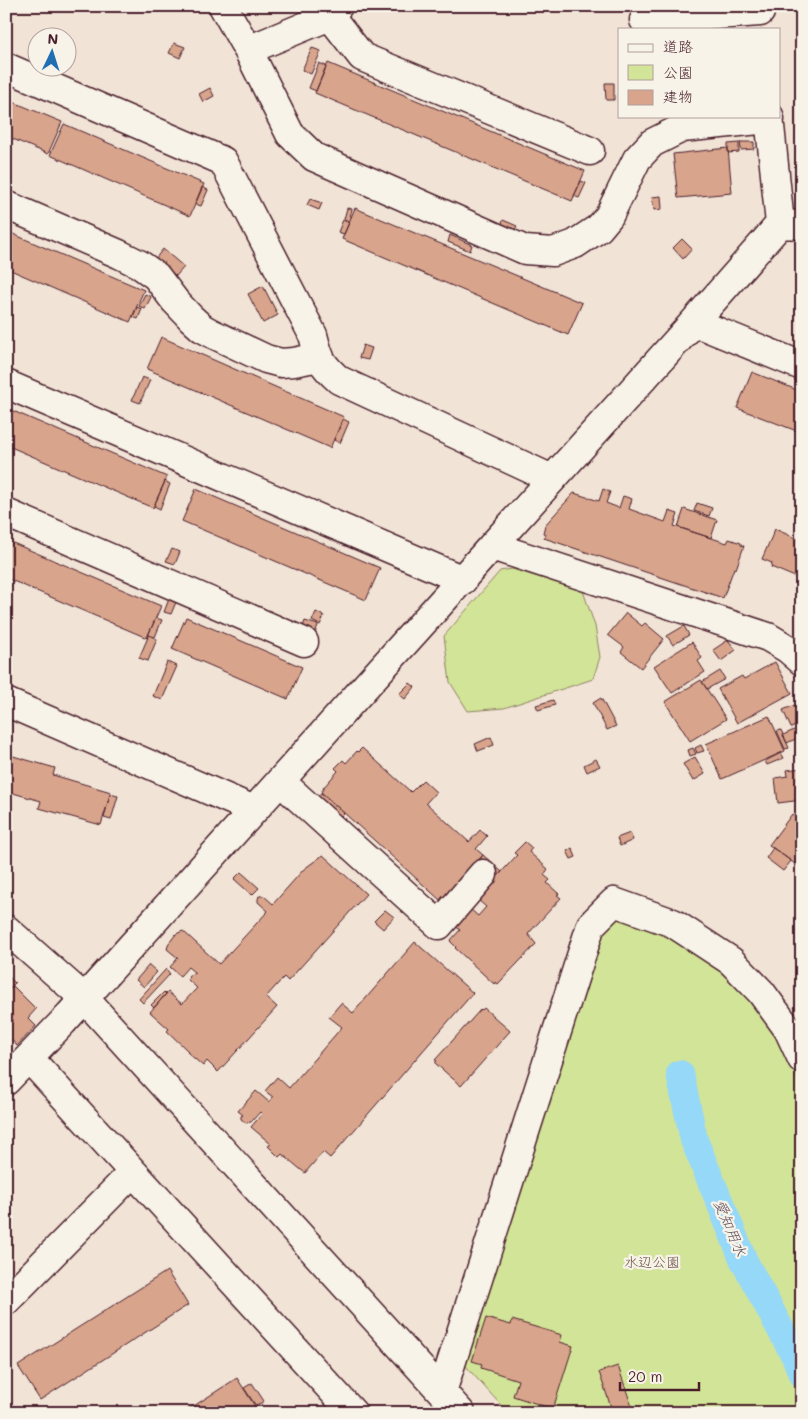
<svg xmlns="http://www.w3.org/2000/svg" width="808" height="1419" viewBox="0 0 808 1419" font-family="Mali,'Klee One',sans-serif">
	<rect width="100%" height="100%" fill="#f1e3d6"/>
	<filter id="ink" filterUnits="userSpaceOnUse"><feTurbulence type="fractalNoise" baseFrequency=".02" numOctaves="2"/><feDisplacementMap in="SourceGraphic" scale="10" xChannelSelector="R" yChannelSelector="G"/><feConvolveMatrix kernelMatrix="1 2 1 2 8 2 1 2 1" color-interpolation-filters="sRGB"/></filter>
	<g filter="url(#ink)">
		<path fill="#d2e498" stroke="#8e8262" d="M512,569L583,591L595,626L600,657L593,679L504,708L468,711L450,682L444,636L500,571Z
			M618,917L644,925L695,950L742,991L767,1021L802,1087V1413H508L464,1364L600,929Z"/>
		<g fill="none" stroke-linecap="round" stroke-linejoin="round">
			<path stroke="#96d8f8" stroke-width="28" d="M680,1074L694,1140L744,1261L796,1358L802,1374"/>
		</g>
		<path fill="#d8a48c" stroke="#4a1f2b" d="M174,43L185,47L180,58L169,53Z
			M312,48L321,51L311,74L302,70Z
			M319,63L326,66L316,91L309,88Z
			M328,63L585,171L572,201L315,93Z
			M605,83H614V100H606Z
			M210,88L214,96L203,102L199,94Z
			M6,99L62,122L48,154L6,136Z
			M64,124L204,184L190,216L50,155Z
			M740,142H754V149L741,150Z
			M739,143V152L728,153V144Z
			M728,148L732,193L678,198L673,154Z
			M581,181L586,183L579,198L574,196Z
			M202,187L208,190L201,206L195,204Z
			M661,196L662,209L654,210L652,197Z
			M310,199L322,203L319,210L307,205Z
			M347,208L352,209L349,221L344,219Z
			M355,208L582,303L568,335L342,239Z
			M343,220L349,223L344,234L338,232Z
			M503,220L517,226L513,233L500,228Z
			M6,231L144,290L130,322L6,268Z
			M450,235L472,245L470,251L448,242Z
			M682,239L692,249L683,259L673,248Z
			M163,249L184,267L176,276L155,259Z
			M263,286L278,315L263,323L248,294Z
			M145,294L151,297L145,309L139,306Z
			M137,307L142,309L138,319L133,317Z
			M161,337L344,417L330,448L147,369Z
			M363,345L372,348L368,360L359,358Z
			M752,372L802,392V433L737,408Z
			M142,377L150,380L140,403L132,400Z
			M6,408L167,477L153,508L6,445Z
			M343,419L349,422L340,443L334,440Z
			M165,481L170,484L160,509L154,506Z
			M196,489L380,568L366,600L182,521Z
			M603,489L610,492L606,503L619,508L623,496L632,499L629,509L665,522L669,511L678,514L674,526L727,543L729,539L741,543V545L744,546L736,569L734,568L723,598L544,538L546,534L543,533L545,525L574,493L599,501Z
			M697,503L712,508L709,516L694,511Z
			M684,509L717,520L711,538L678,527Z
			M775,529L802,541V580L771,567L772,563L762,559Z
			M6,540L161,606L147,638L6,578Z
			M172,549L180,552L175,564L166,561Z
			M169,599L176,602L171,614L164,612Z
			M316,612L324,616L320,625L312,621Z
			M626,613L642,626L645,623L664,639L641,668L621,652L624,647L608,635Z
			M186,617L302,667L288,699L172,649Z
			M156,618L162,620L155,637L148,635Z
			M305,621L318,625L314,636L301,632Z
			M684,626L689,635L673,645L667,636Z
			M149,635L157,639L148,661L139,658Z
			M728,640L736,650L721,661L713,650Z
			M692,642L702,658L698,661L705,672L672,693L654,666Z
			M167,662L177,666L162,700L153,696Z
			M775,662L792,693L737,723L718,689L742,676L744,679Z
			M720,671L725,679L707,689L702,682Z
			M701,680L726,719L690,741L665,702Z
			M410,683L415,687L405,699L399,694Z
			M601,698L616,726L607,730L593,703Z
			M553,700L555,705L538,710L536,705Z
			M802,702V723L791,728L783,710Z
			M769,716L785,751L722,779L706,744Z
			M801,727L802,736L787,743L783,735Z
			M781,730L789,748L785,749L777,731Z
			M491,737L494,745L478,751L475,744Z
			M701,745L704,751L697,753L695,748Z
			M362,748L411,792L423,780L436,792L426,803L469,842L480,830L487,836L476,849L483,855L444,898L443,896L440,900L321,792L324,788H323L338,771L335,768L343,760L346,763L357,751L358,752Z
			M693,748L696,754L690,756L688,750Z
			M781,753L784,758L767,765L765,761Z
			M6,754L55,768L53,775L111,792L101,825L39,808L41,801L6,791Z
			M695,757L705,774L693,781L683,764Z
			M596,759L600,766L587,772L584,765Z
			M802,768V800L778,803L775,778L788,776L787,770Z
			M321,793L344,813L339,818L316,797Z
			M110,794L118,796L111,820L104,818Z
			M792,814L802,821V869L769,845Z
			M630,833L633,840L620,846L617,838Z
			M525,842L532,848L529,852L548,869L544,875L550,880L547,883L559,894L557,895L561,898L528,934L536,944L498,984L495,982L494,984L455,948L456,947L450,941L460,930L453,924L469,908L478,916L486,907L477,899L517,855L514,853Z
			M572,848L576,857L571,859L567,851Z
			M773,848L791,861L783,871L766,858Z
			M323,855L366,894L288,981L284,977L266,997L277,1007L218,1072L207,1061L203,1066L187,1052L188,1051L167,1031L169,1029L150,1012L168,992L182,1004L197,988L188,980L189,975L195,973L188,967L180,976L170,967L178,958L167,949L169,943L176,934L183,931L219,964L268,911L258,902V899L259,896H264L273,904L304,869Z
			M483,855L502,872L497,877L479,860Z
			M241,872L259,888L252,895L234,879Z
			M385,910L394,917L383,929L374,921Z
			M415,942L473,993L330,1158L323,1152L305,1173L282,1154L279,1157L268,1146L271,1144L251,1127L262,1114L260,1112L251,1122L246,1123L241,1119V1116L243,1115L238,1111L256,1091L269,1102L273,1097L265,1091L277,1077L289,1088L342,1027L329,1017L341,1003L353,1013Z
			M149,965L157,972L144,987L136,980Z
			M166,969L170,974L143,1003L139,999Z
			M6,974L15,983L6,992Z
			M13,986L36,1009L28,1018L36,1026L17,1046L11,1039L8,1041L6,1039V993Z
			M164,992L166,994L154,1008L151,1005Z
			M484,1008L510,1031L461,1086L435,1063L437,1061L435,1060L481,1009L482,1010Z
			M167,1271L188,1305L40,1400L18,1366Z
			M486,1318L511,1325L512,1320L562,1335L560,1342L573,1346L553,1409L513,1396L518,1380L481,1368L482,1364L472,1361Z
			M618,1366L632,1407L613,1413L599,1372Z
			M237,1378L258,1411L255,1413H183Z
			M252,1383L264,1401L256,1406L244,1388Z"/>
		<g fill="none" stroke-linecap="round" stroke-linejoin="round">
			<g stroke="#4a1f2b" stroke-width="31">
				<path id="minor" d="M223,6L248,50L290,134L314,157L525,250L553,252L575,244L599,228L609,216L637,159L652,143L682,128L770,119
					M330,16L362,57L590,151
					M644,20L760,12
					M248,50L330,16L338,6
					M6,67L223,161L313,335C319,359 321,364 339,380L552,479
					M769,116L780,224L802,225
					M6,205L119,254L139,264L156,276L175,301L191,318L202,328L213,334L266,359L281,363L294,362L319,357
					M694,322L802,366
					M6,384L463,580
					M6,513L304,642
					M492,546L768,637L788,649L802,661
					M6,702L254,810
					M280,781L439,925L483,874
					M6,929L84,998L461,1413
					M29,1058L353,1413
					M6,1081L63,1022L492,546L694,322L780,224
					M6,1301L133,1172
					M442,1392L591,925L614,902L673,923L731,961L761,992L788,1029L802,1059"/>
			</g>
			<use href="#minor" stroke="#f7f3e8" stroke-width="28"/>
		</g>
	</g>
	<g text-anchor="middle" stroke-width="4.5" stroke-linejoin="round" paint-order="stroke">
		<g font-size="14" fill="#6c5046" stroke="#f7f3e8">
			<text x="652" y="1267">水辺公園</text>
		</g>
		<g font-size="15" font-style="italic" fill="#5d4d5e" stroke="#f7f3e8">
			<text transform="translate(730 1228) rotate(67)" y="5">愛知用水</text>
		</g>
	</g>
	<rect width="808" height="1419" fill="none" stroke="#f7f3e8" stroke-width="25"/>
	<rect x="12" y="12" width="783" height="1394" fill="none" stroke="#4a1f2b" stroke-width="2" filter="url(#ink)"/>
	<rect x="618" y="28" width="162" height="90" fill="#f7f3e8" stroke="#b29e9c"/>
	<rect x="628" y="44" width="25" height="8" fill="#f7f3e8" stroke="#b29e9c"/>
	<text x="663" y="52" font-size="15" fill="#4a1f2b">道路</text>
	<rect x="628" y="65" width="25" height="15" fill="#d2e498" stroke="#b29e9c"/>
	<text x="663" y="78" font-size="15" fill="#4a1f2b">公園</text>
	<rect x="628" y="90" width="25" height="15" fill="#d8a48c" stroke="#b29e9c"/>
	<text x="663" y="102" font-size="15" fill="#4a1f2b">建物</text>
	<g transform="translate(52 52) rotate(4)"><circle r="24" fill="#f7f3e8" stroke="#b29e9c"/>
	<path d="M0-4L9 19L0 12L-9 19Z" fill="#1f6fb2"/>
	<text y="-8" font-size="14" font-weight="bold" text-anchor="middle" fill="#4a1f2b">N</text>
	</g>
	<path d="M620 1382v8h79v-8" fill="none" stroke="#4a1f2b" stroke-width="2.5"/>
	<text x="628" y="1382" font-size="15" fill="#4a1f2b" stroke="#f7f3e8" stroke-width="4" paint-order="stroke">20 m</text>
</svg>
